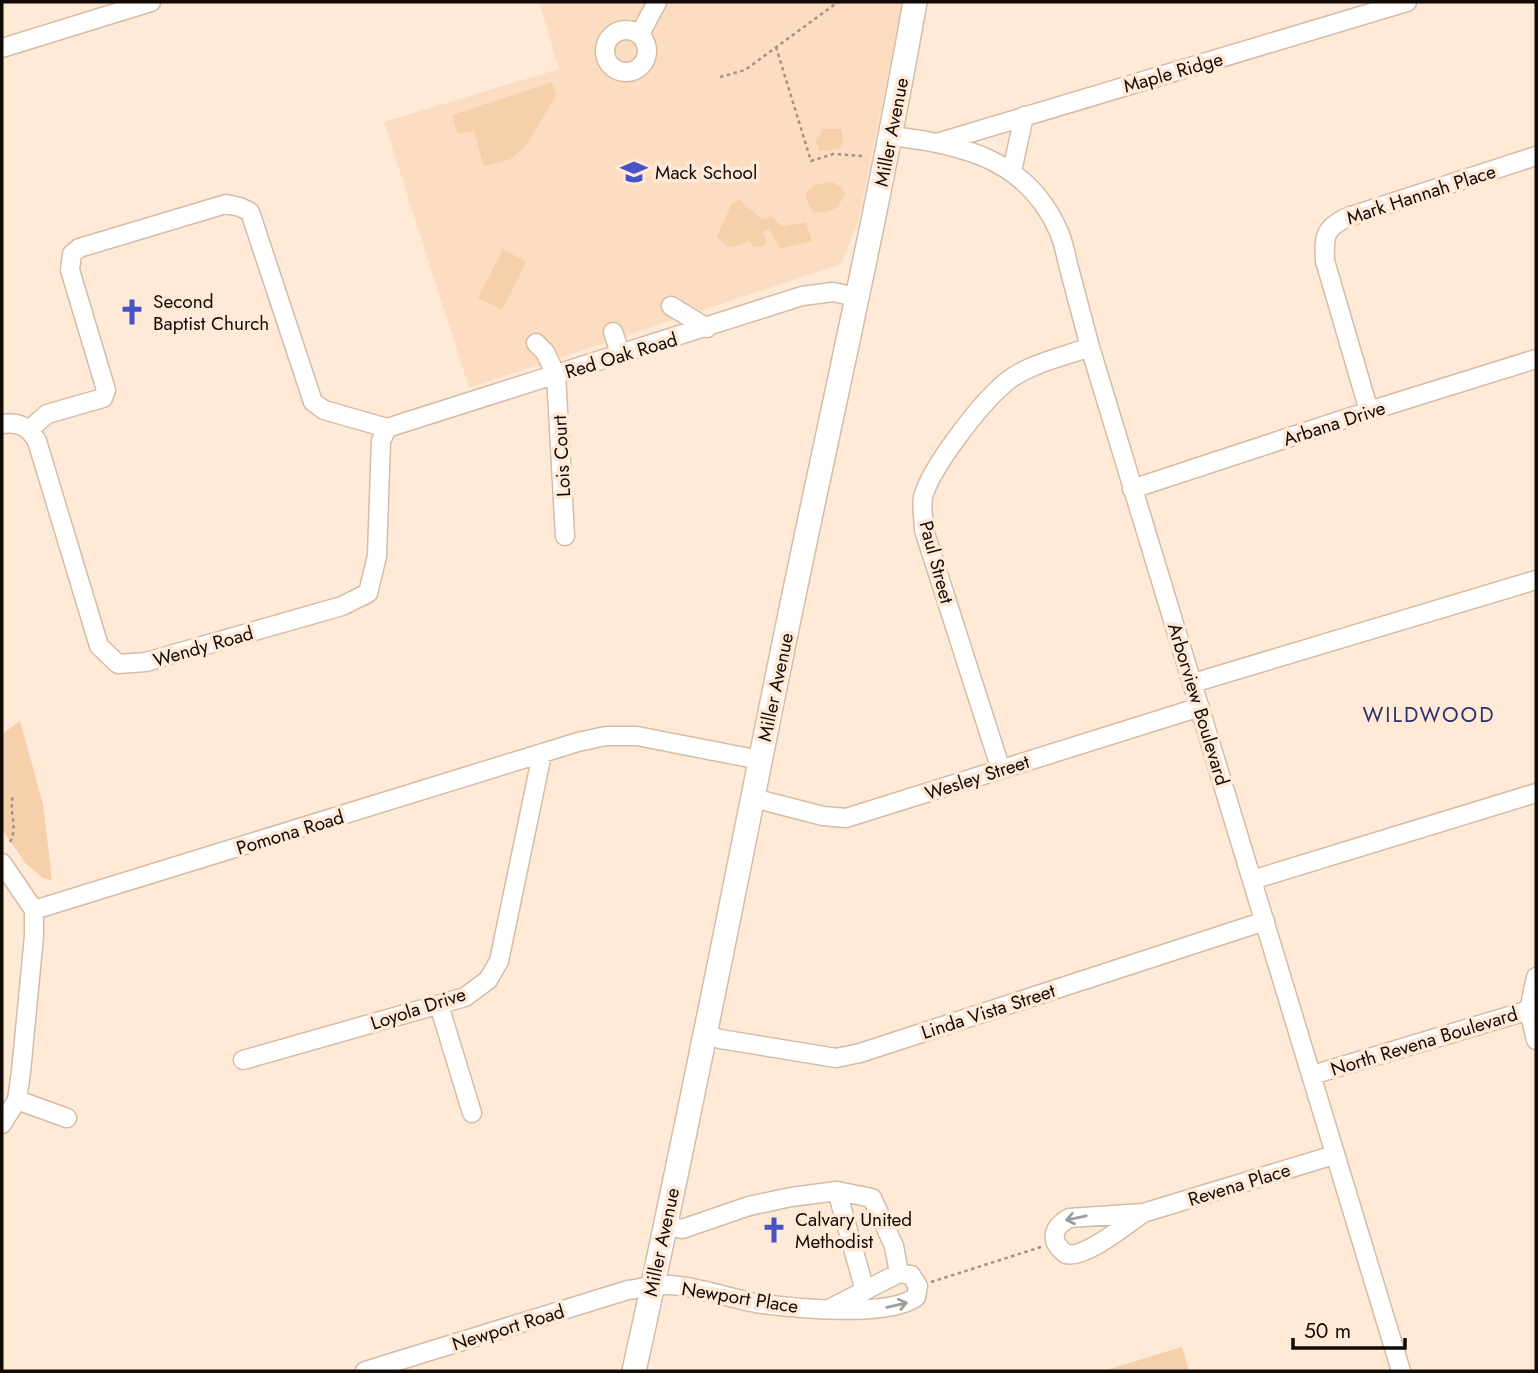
<svg xmlns="http://www.w3.org/2000/svg" width="1538" height="1373" viewBox="0 0 1538 1373" font-family="Jost,sans-serif">
	<rect width="100%" height="100%" fill="#ffead8"/>
	<path fill="#fdddc1" d="M539,2H903L858,222L841,264L469,388L384,122L559,69Z"/>
	<path fill="#f6cfab" d="M552,82L556,96L525,147L509,160L484,166L474,131L458,134L452,115Z
		M823,129H841L844,143L839,149L819,151L816,141Z
		M832,182L841,187L845,193C838,210 832,213 814,212L808,204L806,192L814,185Z
		M740,200L761,219L772,217L783,227L806,222L812,241L782,248L779,247L769,229L763,232L767,241L764,246L753,247L749,240L741,245L728,247L717,237L732,203Z
		M503,249L526,262L502,310L478,298Z
		M20,721L43,804L52,881L43,878L26,864L2,829V734Z
		M1182,1347L1189,1371H1103Z"/>
	<g fill="none" stroke-linecap="round" stroke-linejoin="round">
		<g stroke="#d5bca6" stroke-width="21">
			<path id="minor" d="M605 51a21 21 0 1 1 42 0a21 21 0 1 1-42 0Z
				M640,34L657,2
				M2,48L151,2
				M891,136C963,144 1028,160 1059,232C1064,243 1066,257 1069,268C1076,295 1083,321 1090,347L1401,1371
				M940,142L1407,2
				M1012,171L1024,116
				M671,306L707,328
				M613,332L621,355
				M536,343L545,352L556,375L565,536
				M1369,411L1325,261C1324,236 1324,228 1348,217L1536,156
				M2,424C19,422 28,426 37,441L99,646L118,664L146,662L342,606L368,593L377,556L381,441L387,428
				M387,428L802,296L833,292L856,297
				M30,429L47,414L103,398L106,390L70,270L72,254L79,248L226,204L240,207L250,212L313,402L324,410L387,428
				M1132,489L1369,411L1536,359
				M1193,683L1536,580
				M1001,770L924,530C924,520 921,507 923,497C931,467 981,403 1005,383C1027,364 1063,357 1090,347
				M753,798L823,816L846,818L1200,707
				M2,863L34,910
				M1252,880L1536,793
				M34,910L578,742L606,736H637L760,760
				M1536,977L1529,1010L1536,1040
				M439,1005L472,1113
				M706,1034L720,1039L836,1058L860,1053L1265,921
				M243,1060L465,997L488,980L499,961L542,754
				M1312,1075L1536,1008
				M17,1100L67,1118
				M2,1124L17,1100L21,1072L34,936V910
				M837,1191L872,1198L894,1246L899,1273
				M1143,1213C1127,1224 1085,1259 1066,1254C1049,1241 1052,1228 1069,1218L1143,1213L1334,1155
				M665,1225L682,1229L749,1206L791,1197L837,1191L865,1291
				M365,1371L628,1290C642,1288 657,1284 671,1285C699,1287 728,1298 756,1303C792,1308 888,1318 916,1297L918,1286L911,1275L899,1273L829,1309"/>
		</g>
		<g stroke="#d5bca6" stroke-width="26">
			<path id="major" d="M634,1371C690,1120 738,867 790,614C832,410 879,207 915,2"/>
		</g>
		<path stroke="#a29285" stroke-width="2.5" stroke-dasharray="3.5 3.5" stroke-linecap="butt" d="M776,47L811,161L833,154L862,156
			M720,77L745,70L838,2
			M10,842C19,826 7,809 14,794
			M931,1282L1041,1247"/>
		<use href="#minor" stroke="#fff" stroke-width="18"/>
		<use href="#major" stroke="#fff" stroke-width="23"/>
	</g>
	<defs><path id="oneway-shaft" d="M-6 0H5M1.5-3L5.5 0L1.5 3" fill="none" stroke-width="1.6" stroke-linecap="round" stroke-linejoin="round" transform="scale(1.75)"/></defs>
	<g stroke="#a09d9b">
		<use href="#oneway-shaft" transform="translate(1076 1218) rotate(168)"/>
		<use href="#oneway-shaft" transform="translate(897 1305) rotate(-13)"/>
	</g>
	<defs>
		<g id="school-bare" transform="scale(2.1)"><path d="M0-5L7-2L0 1L-7-2ZM-4 1L0 2.5L4 1V4Q0 6-4 4Z" fill="#4953c8" stroke="#ffead8" stroke-width="2.5" paint-order="stroke"/></g>
		<g id="church-bare" transform="scale(2.1)"><path d="M-1.2-6h2.4v3.5h3.3v2.4h-3.3V6h-2.4V-.1h-3.3v-2.4h3.3Z" fill="#4953c8" stroke="#ffead8" stroke-width="2.5" paint-order="stroke"/></g>
	</defs>
	<g fill-rule="evenodd">
		<use href="#school-bare" x="634" y="172"/>
		<use href="#church-bare" x="132" y="312"/>
		<use href="#church-bare" x="774" y="1230"/>
	</g>
	<g text-anchor="middle" stroke-width="7" stroke-linejoin="round" paint-order="stroke">
		<g font-size="19" fill="#120a04" stroke="#ffead8">
			<text transform="translate(1173 72) rotate(-16)" y="7">Maple Ridge</text>
			<text transform="translate(891 132) rotate(-79)" y="7">Miller Avenue</text>
			<text transform="translate(1421 194) rotate(-18)" y="7">Mark Hannah Place</text>
			<text transform="translate(621 355) rotate(-17)" y="7">Red Oak Road</text>
			<text transform="translate(1334 423) rotate(-18)" y="7">Arbana Drive</text>
			<text transform="translate(561 456) rotate(-93)" y="7">Lois Court</text>
			<text transform="translate(937 562) rotate(75)" y="7">Paul Street</text>
			<text transform="translate(203 646) rotate(-16)" y="7">Wendy Road</text>
			<text transform="translate(775 687) rotate(-78)" y="7">Miller Avenue</text>
			<text transform="translate(1199 704) rotate(73)" y="7">Arborview Boulevard</text>
			<text transform="translate(977 777) rotate(-18)" y="7">Wesley Street</text>
			<text transform="translate(290 832) rotate(-17)" y="7">Pomona Road</text>
			<text transform="translate(418 1008) rotate(-18)" y="7">Loyola Drive</text>
			<text transform="translate(988 1011) rotate(-18)" y="7">Linda Vista Street</text>
			<text transform="translate(1424 1041) rotate(-17)" y="7">North Revena Boulevard</text>
			<text transform="translate(1239 1184) rotate(-17)" y="7">Revena Place</text>
			<text transform="translate(661 1242) rotate(-78)" y="7">Miller Avenue</text>
			<text transform="translate(740 1297) rotate(9)" y="7">Newport Place</text>
			<text transform="translate(508 1327) rotate(-17)" y="7">Newport Road</text>
		</g>
		<g font-size="19" fill="#120a04" stroke="#ffead8" text-anchor="start">
			<text x="655" y="179">Mack School</text>
			<text x="153" y="308">Second<tspan x="153" dy="22">Baptist Church</tspan></text>
			<text x="795" y="1226">Calvary United<tspan x="795" dy="22">Methodist</tspan></text>
		</g>
		<g font-size="21" letter-spacing="2" fill="#29316a" stroke="#ffead8">
			<text x="1429" y="722">WILDWOOD</text>
		</g>
	</g>
	<rect width="1538" height="1373" fill="none" stroke="#120a04" stroke-width="7"/>
	<path d="M1293 1338v10h112v-10" fill="none" stroke="#120a04" stroke-width="3.5"/>
	<text x="1304" y="1338" font-size="21" fill="#120a04" stroke="#ffead8" stroke-width="5" paint-order="stroke">50 m</text>
</svg>
